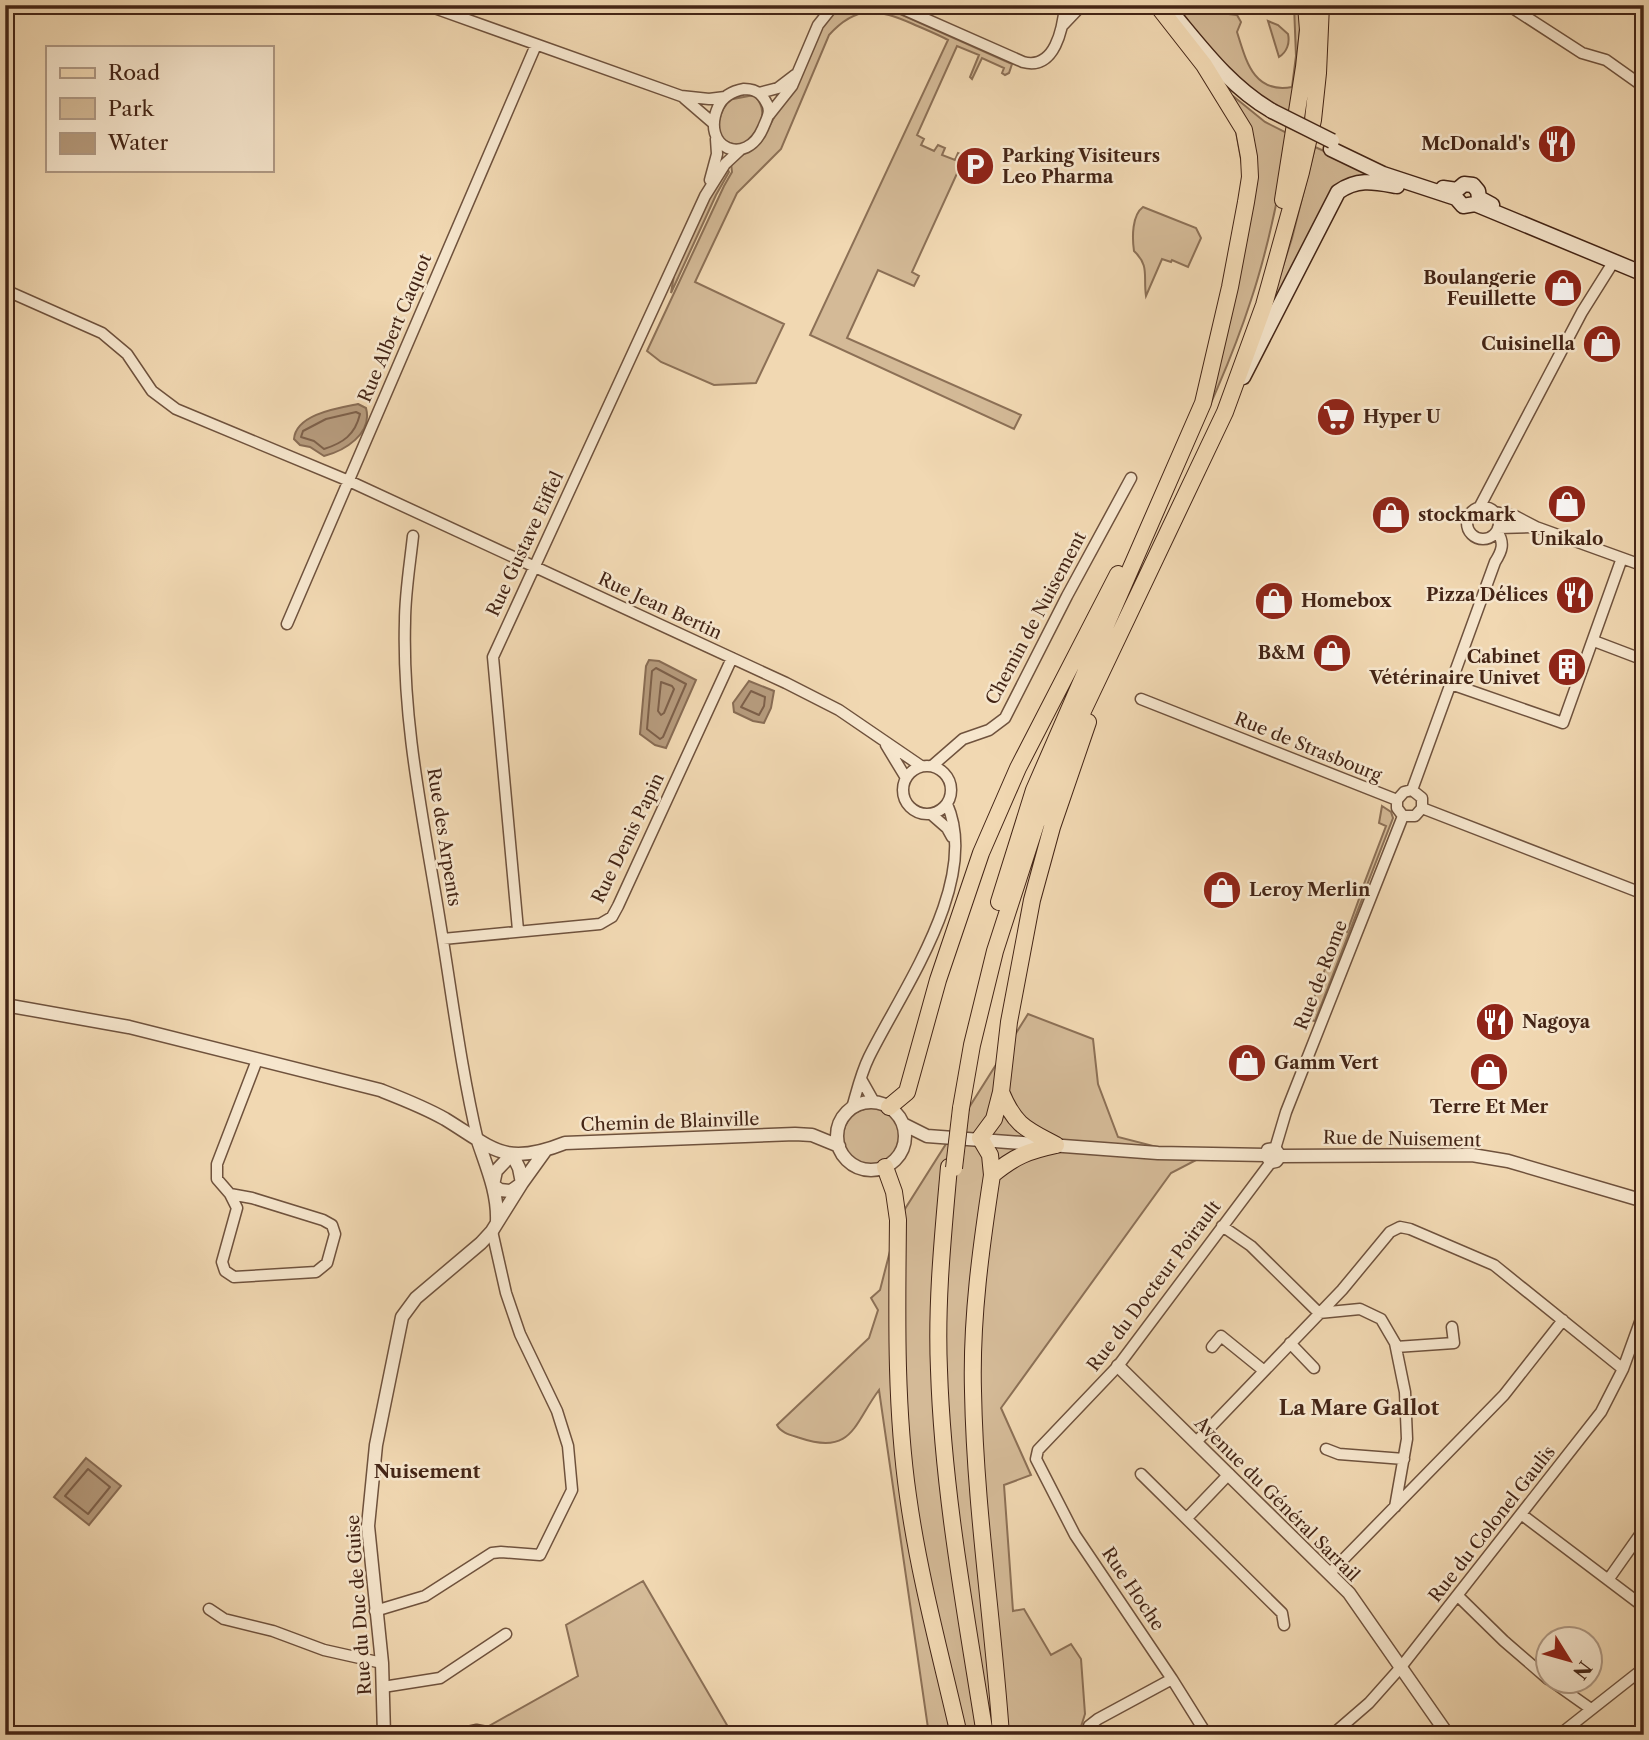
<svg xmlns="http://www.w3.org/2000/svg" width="1649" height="1740" viewBox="0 0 1649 1740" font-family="'Libre Caslon Text',serif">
	<rect width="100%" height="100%" fill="#f1d8b2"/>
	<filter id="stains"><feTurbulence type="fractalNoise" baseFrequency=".00286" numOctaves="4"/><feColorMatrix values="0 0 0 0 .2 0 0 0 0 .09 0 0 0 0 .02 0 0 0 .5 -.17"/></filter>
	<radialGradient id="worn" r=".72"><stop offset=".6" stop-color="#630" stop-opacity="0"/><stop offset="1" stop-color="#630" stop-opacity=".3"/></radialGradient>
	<path fill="#d4ba97" stroke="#8c7056" stroke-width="2" d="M844,5H880L1012,64L1009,73L1005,75L1002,73L1004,68L982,58L972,79L970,77L979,55L957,46L917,135L924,139L921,145L934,151L938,145L945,148L942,155L955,160L958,153L965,156L912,272L919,276L914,286L878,270L847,338L1021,415L1014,429L810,335L948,40C937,34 924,29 913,24C878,9 857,4 829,35L781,149L737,193L695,282L784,324L756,383L714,385L661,362L647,351L724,186L732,172L731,163L761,142L823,25L835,10Z
		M1173,5H1206L1220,13L1237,15L1241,22L1237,32C1246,60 1253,94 1292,87L1296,56L1294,5H1302L1292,116L1258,96L1213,55Z
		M1268,21L1278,25L1288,34C1290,43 1287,52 1279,57Z
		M754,95C771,112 759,130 744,145C711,145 715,122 728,100Z
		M1233,96L1265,122L1289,134C1280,190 1269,246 1251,300C1229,368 1198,432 1168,497L1198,422L1249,203L1230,99Z
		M1315,147L1383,177L1345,183L1260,338L1292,238Z
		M727,168L729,172L716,195L671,293L674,275L712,191Z
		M1143,207L1196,228L1201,238L1188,267L1172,260L1171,262L1162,259L1146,296C1143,276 1150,266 1134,251C1132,237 1132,215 1143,207Z
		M1382,806L1391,812L1393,818L1367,885L1364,884L1386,826L1379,823Z
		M1363,888L1366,889L1315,1021L1310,1020L1307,1016L1340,930L1347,932Z
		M1028,1014L1093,1039L1098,1084L1118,1137L1200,1158L1171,1173L1001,1408L1031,1475L1004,1485L1013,1611L1024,1609L1051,1655L1071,1644L1081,1659L1085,1714L1079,1733L929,1735L879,1390C854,1423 853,1456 800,1438C791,1435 781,1433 777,1425L869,1338L878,1310L871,1298L880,1290L898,1220Z
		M843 1137a29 29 0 1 1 58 0a29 29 0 1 1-58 0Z
		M643,1581L731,1732L715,1735H539L489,1726L578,1676L566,1625Z"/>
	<path fill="#b69b7d" stroke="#886c54" stroke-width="2" d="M358,404L366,408C373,434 344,451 324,456L310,447L300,445L294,439C296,414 338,408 358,404Z
		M649,660L659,661L696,680L666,748L655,745L640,734L646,666Z
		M749,681L774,691L771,708L764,723L753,721L734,712L733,703Z
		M86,1458L121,1486L89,1525L54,1497Z"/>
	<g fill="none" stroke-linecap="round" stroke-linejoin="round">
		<path stroke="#7d604a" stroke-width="2" d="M356,412L360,414C355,435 343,443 324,449L314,441L301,437L303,431L326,419Z
			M656,668L686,684L663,737L660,739L647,729L652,671Z
			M661,682L672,686L674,689L664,713L661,715L658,711Z
			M751,691L765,697L764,706L759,715L741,707Z
			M88,1469L110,1487L88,1514L65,1496Z"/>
		<g stroke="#6f523d" stroke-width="13">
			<path id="minor" d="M426,5L681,96L709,99L725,97
				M894,5L1023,62C1055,71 1063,28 1065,5
				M1508,5L1582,53L1606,60L1644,87
				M1063,25L1082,5
				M744,89C754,89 761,92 766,102C772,111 767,118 763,128C746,168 700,148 718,107C723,96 732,91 744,89Z
				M759,93L778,88L795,75
				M684,98L713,123
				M769,115L792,86L818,25L834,5
				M710,180L717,154L716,139
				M5,290L102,333L127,354L152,391L176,409L349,481L786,683L839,710L921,766
				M1467 523a16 16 0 1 1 32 0a16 16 0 1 1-32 0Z
				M1479,508L1582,312L1614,261
				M1494,512L1515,516L1536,527L1644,566
				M1498,528L1533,527
				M413,536C410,564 405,593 405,621C402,723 424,822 440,922C452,995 461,1069 478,1141
				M287,624L536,45
				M1594,641L1644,660
				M1451,684L1563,723L1622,558
				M1141,699L1397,800
				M886,745L906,778
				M903 790a24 24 0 1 1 48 0a24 24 0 1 1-48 0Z
				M932,766L963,739L989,730L1005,718L1067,596L1131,478
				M1412,790L1495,562C1502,551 1505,543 1497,531
				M1397,800L1404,792L1412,790L1422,798V808
				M1397,800V808L1403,816H1415L1422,808
				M1422,808L1644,894
				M931,814L947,828L952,837
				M518,930L493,657L705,196L725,164L740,150
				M443,939L600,924L612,917L618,906L732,658
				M861,1079L874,1102
				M852,1108C857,1091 861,1073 869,1057C902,990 981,881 947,804
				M1275,1149L1286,1112L1403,816
				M230,1194L252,1198L323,1220L332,1225L335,1234L327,1263L316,1272L234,1277L225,1271L222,1262L237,1208L230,1194L217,1179V1164L257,1060
				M1222,1226L1251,1246L1319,1313L1360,1309L1381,1319L1395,1343L1405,1392L1407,1439L1395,1507
				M1290,1343L1314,1368
				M1212,1347L1221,1336L1263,1370
				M1396,1347L1454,1343L1452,1327
				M1196,1442L1342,1290L1390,1232L1400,1227L1410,1229L1494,1265L1623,1369
				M1326,1449L1339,1454L1404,1459
				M1141,1474L1282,1613L1284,1625
				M1521,1514L1644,1607
				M1187,1518L1229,1474
				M1330,1573L1504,1395L1563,1320
				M1608,1580L1644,1529
				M1458,1596L1504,1641L1548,1679
				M209,1609L224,1619L273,1631L324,1650L382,1663
				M375,1611L425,1596L492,1553L501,1552L540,1555L572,1490L568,1446L557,1411L520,1334L506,1293L492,1231
				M1550,1680L1591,1709
				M383,1687L440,1678L506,1634
				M453,1735L476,1730L502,1735
				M1086,1735L1089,1726L1098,1719L1172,1679
				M1207,1735L1172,1679L1075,1535L1036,1459L1038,1450L1118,1366L1271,1162
				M1332,1735L1369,1703L1401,1667L1601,1412L1623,1369L1644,1311
				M1559,1735L1644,1668"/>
		</g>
		<g stroke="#6f523d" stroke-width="15">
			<path id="tertiary" d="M5,1005L129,1027L380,1090C403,1099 424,1107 445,1119C494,1149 505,1167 565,1143L795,1134L812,1135L839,1146
				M837 1136a34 34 0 1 1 68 0a34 34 0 1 1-68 0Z
				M903,1124L927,1136L1158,1153L1266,1155L1271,1162L1276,1161L1280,1156L1275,1149L1268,1150L1266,1155
				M478,1141C487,1168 498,1193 497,1221
				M1280,1156L1472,1155L1508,1161L1644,1201
				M493,1185L500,1190L511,1191L522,1183L545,1151
				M1118,1366L1349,1593L1448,1735
				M384,1735L382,1663L368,1526L376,1445L402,1317L416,1298L481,1243L492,1231L522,1183L519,1168L512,1154L496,1171L493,1185"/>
		</g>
		<g stroke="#442516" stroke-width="17">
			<path id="secondary" d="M1174,15C1204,51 1231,87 1272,111
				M1331,149L1383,174L1456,198L1463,206L1475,204L1644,274
				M1443,188L1457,190L1464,184L1473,185L1478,191L1479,198L1492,205
				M1243,377L1338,192C1358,178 1374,182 1397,186"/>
		</g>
		<g stroke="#442516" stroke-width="18">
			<path id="primary" d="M1283,200L1304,67L1308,30L1306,5
				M999,902L1034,790L1203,403L1230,287L1246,202L1250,177L1249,157L1244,130L1204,65L1157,5
				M1001,1092C1015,1126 1026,1129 1056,1145
				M889,1107L907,1092L938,980L981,853L1018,768L1118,574
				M961,1108L972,1045L995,951L1036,824L1082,713L1225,412L1264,305L1301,172L1313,120L1318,73L1321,5
				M885,1167L894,1192L898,1220C897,1312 895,1405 908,1496C919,1576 941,1656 959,1735
				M949,1167C943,1235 936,1302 939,1370C943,1493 966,1614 985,1735
				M992,1175C1015,1156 1028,1151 1056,1145
				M1001,1735C993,1620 975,1507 973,1391C971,1319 981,1247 992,1175L990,1155L980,1138L994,1119L1001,1092L1009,1022L1032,900L1052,827L1088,722"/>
		</g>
		<use href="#minor" stroke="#f6e6cd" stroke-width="10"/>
		<use href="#tertiary" stroke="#f6e6cd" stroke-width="12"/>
		<use href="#secondary" stroke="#f6e6cd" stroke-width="14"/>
		<use href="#primary" stroke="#f1d8b2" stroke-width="16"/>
		<g stroke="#442516" stroke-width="17" stroke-linecap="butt">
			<path id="secondary-bridge" d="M1272,111L1332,141"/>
		</g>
		<g stroke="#442516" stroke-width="18" stroke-linecap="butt">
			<path id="primary-bridge" d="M954,1168L961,1108"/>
		</g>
		<use href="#secondary-bridge" stroke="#f6e6cd" stroke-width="14"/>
		<use href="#primary-bridge" stroke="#f1d8b2" stroke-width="16"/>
	</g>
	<defs>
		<g id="restaurant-disc" transform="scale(2.0125)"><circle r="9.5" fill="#8f2418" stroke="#f6e6cd"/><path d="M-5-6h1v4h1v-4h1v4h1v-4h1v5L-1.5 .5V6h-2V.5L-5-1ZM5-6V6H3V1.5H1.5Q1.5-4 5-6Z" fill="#fff"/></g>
		<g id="parking-disc" transform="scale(2.0125)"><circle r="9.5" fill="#8f2418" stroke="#f6e6cd"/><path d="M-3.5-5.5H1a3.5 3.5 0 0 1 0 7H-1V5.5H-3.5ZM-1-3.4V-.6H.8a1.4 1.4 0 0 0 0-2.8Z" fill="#fff"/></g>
		<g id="shop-disc" transform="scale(2.0125)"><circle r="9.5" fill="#8f2418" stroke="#f6e6cd"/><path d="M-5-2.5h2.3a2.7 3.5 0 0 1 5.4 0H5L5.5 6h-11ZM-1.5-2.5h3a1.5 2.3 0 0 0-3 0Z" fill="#fff"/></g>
		<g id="supermarket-disc" transform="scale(2.0125)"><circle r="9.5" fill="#8f2418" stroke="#f6e6cd"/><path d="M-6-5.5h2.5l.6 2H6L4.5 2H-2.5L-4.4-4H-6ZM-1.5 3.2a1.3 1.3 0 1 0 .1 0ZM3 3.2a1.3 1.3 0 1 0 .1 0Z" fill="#fff"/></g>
		<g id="building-disc" transform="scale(2.0125)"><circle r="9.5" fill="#8f2418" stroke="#f6e6cd"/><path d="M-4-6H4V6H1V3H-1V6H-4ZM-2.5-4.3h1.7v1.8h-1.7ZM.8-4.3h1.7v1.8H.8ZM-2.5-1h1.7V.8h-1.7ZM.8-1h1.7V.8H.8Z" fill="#fff"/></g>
	</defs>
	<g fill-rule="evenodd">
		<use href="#restaurant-disc" x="1557" y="144"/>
		<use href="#parking-disc" x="975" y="166"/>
		<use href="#shop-disc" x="1563" y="288"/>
		<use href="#shop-disc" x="1602" y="344"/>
		<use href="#supermarket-disc" x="1336" y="417"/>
		<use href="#shop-disc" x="1567" y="504"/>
		<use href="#shop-disc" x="1391" y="515"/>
		<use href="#restaurant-disc" x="1575" y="595"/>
		<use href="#shop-disc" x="1274" y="601"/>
		<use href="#shop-disc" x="1332" y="653"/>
		<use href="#building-disc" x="1567" y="667"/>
		<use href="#shop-disc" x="1222" y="890"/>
		<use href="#restaurant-disc" x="1495" y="1022"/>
		<use href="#shop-disc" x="1247" y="1063"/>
		<use href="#shop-disc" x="1489" y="1072"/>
	</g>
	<g text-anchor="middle" stroke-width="5" stroke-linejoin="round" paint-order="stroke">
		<g font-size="18" font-weight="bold" fill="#442516" stroke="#f6e6cd" text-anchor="start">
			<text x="1530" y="150" text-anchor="end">McDonald's</text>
			<text x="1002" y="162">Parking Visiteurs<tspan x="1002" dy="21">Leo Pharma</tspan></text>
			<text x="1536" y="284" text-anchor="end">Boulangerie<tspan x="1536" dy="21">Feuillette</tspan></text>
			<text x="1575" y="350" text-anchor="end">Cuisinella</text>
			<text x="1363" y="423">Hyper U</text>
			<text x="1418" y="521">stockmark</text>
			<text x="1567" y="545" text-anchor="middle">Unikalo</text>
			<text x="1548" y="601" text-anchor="end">Pizza Délices</text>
			<text x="1301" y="607">Homebox</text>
			<text x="1305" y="659" text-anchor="end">B&amp;M</text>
			<text x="1540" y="663" text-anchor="end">Cabinet<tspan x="1540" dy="21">Vétérinaire Univet</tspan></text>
			<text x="1249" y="896">Leroy Merlin</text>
			<text x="1522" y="1028">Nagoya</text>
			<text x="1274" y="1069">Gamm Vert</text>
			<text x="1489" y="1113" text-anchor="middle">Terre Et Mer</text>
		</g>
		<g font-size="18" fill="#442516" stroke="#f6e6cd">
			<text transform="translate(395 328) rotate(-67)" y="6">Rue Albert Caquot</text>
			<text transform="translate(525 544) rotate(-65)" y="6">Rue Gustave Eiffel</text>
			<text transform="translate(660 606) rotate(25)" y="6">Rue Jean Bertin</text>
			<text transform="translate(1036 618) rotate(-62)" y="6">Chemin de Nuisement</text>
			<text transform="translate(1308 747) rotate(22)" y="6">Rue de Strasbourg</text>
			<text transform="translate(444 837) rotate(81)" y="6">Rue des Arpents</text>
			<text transform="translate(628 838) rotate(-64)" y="6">Rue Denis Papin</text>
			<text transform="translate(1321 975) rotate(-69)" y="6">Rue de Rome</text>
			<text transform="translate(670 1122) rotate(-2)" y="6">Chemin de Blainville</text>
			<text transform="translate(1402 1139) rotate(1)" y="6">Rue de Nuisement</text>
			<text transform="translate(1154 1286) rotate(-53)" y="6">Rue du Docteur Poirault</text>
			<text transform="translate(1277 1499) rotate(45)" y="6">Avenue du Général Sarrail</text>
			<text transform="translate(1492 1524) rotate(-52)" y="6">Rue du Colonel Gaulis</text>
			<text transform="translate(1133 1589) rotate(56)" y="6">Rue Hoche</text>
			<text transform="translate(359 1605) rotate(-94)" y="6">Rue du Duc de Guise</text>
		</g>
		<g font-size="19" font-weight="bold" fill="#442516" stroke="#f6e6cd">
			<text x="427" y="1478">Nuisement</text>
		</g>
		<g font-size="21" font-weight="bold" fill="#442516" stroke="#f6e6cd">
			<text x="1359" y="1415">La Mare Gallot</text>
		</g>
	</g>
	<rect width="1649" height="1740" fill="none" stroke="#f1d8b2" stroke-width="28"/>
	<rect x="7" y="7" width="1635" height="1726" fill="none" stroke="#442516" stroke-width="3.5"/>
	<rect x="14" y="14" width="1621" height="1712" fill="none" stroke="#442516" stroke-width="2"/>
	<rect x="46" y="46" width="228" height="126" fill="#f6e6cd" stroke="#af9984" stroke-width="2"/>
	<rect x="60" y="68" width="35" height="10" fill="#f1d8b2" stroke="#af9984" stroke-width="2"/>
	<text x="108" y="80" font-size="21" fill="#442516">Road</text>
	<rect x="60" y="98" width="35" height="21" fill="#d4ba97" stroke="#af9984" stroke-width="2"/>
	<text x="108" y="116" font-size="21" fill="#442516">Park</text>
	<rect x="60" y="133" width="35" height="21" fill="#b69b7d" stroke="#af9984" stroke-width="2"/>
	<text x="108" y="150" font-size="21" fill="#442516">Water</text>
	<g transform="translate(1569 1660) rotate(127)"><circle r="33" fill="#f6e6cd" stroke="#af9984" stroke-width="2"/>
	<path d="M0-5L12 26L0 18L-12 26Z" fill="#8f2418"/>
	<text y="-10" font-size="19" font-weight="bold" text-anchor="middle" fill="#442516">N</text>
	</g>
	<rect width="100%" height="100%" filter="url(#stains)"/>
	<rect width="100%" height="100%" fill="url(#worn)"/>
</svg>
